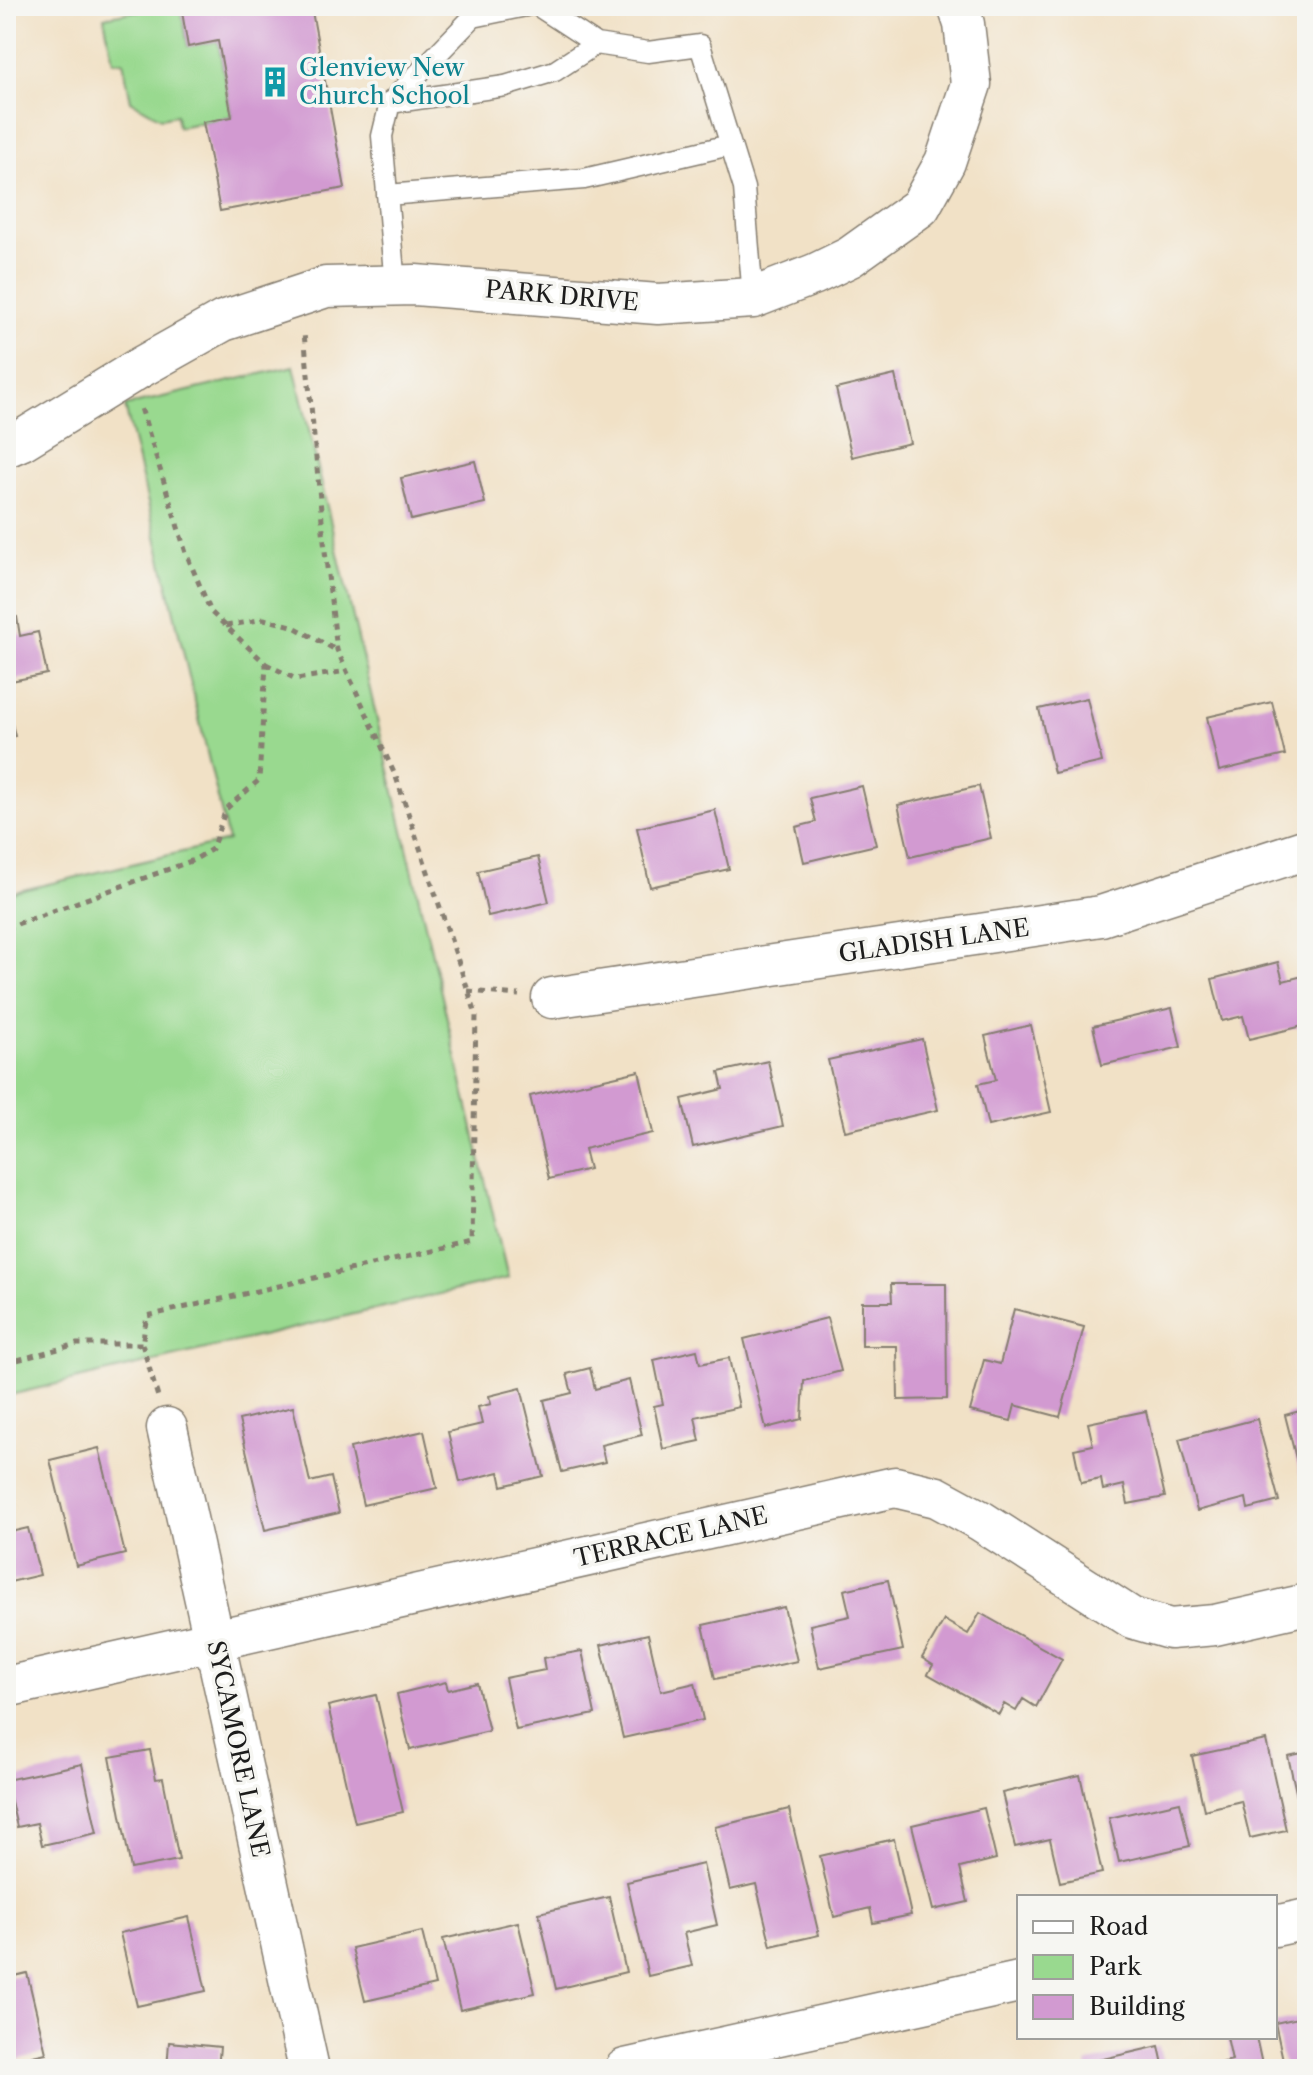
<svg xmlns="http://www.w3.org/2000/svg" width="1313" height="2075" viewBox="0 0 1313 2075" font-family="'Libre Caslon Text',serif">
	<rect width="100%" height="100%" fill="#f6f6f2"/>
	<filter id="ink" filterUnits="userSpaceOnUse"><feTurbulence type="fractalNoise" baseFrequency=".0125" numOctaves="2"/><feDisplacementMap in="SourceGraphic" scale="16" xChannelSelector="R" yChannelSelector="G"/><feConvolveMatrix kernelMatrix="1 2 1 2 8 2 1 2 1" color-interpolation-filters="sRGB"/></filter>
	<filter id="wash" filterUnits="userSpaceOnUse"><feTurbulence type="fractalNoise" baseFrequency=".006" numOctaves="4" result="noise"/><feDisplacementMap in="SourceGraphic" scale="32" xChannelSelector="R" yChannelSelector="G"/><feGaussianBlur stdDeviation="1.8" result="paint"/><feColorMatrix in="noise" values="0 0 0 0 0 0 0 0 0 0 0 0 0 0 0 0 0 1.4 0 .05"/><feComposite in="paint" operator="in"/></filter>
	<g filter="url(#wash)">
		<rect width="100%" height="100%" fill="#f1e1c6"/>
		<path fill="#99d98f" stroke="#5a7a56" stroke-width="2" d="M162,6H181L188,46L218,41L232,117L178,127L176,115L161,118L131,101L123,61L113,62L104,17Z
			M294,366L508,1278L6,1396V894L228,841L125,406Z"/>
		<g id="blocks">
			<path fill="#d29ad1" d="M181,6H311L345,188L220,211L203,122L232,117L218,41L188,47Z
				M895,375L910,443L852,457L836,389Z
				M475,461L485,503L411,520L401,478Z
				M17,617L20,636L38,632L47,674L6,682V620Z
				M1087,698L1102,762L1054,773L1039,709Z
				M6,699L15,736L6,738Z
				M1272,702L1285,755L1219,771L1207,717Z
				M862,786L876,845L804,862L796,827L816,822L810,798Z
				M979,786L991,838L910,857L898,805Z
				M715,810L729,869L650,887L637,828Z
				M538,857L549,902L488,916L478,871Z
				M1278,962L1283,981L1307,975V1025L1249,1039L1243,1016L1222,1021L1212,979Z
				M1172,1008L1181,1047L1102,1065L1093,1026Z
				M1031,1025L1051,1112L988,1126L978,1084L996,1080L985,1036Z
				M922,1039L938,1110L845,1131L828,1060Z
				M768,1061L783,1126L693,1147L682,1099L723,1089L719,1072Z
				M639,1071L653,1133L584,1149L589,1169L549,1179L530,1096Z
				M891,1284H946L947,1399L898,1400L897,1346H862V1302H892Z
				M1014,1309L1084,1327L1060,1417L1015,1405L1011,1421L970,1411L984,1360L1000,1364Z
				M827,1318L841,1371L804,1381L802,1419L766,1428L744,1339Z
				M697,1350L700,1364L729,1358L739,1407L695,1417L700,1441L663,1449L654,1406L663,1404L654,1360Z
				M590,1368L595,1389L629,1380L642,1435L601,1445L605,1462L562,1472L544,1400L572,1393L567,1374Z
				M521,1388L543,1476L502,1486L499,1472L460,1482L448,1432L482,1424L478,1407L491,1404L489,1396Z
				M293,1407L310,1482L331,1477L339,1513L265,1530L239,1420Z
				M1307,1409V1497L1306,1498L1285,1415Z
				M1146,1411L1165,1497L1128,1504L1124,1485L1103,1490L1101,1479L1081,1483L1074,1449L1093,1445L1088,1423Z
				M1257,1419L1279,1501L1248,1509L1246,1498L1197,1511L1179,1439Z
				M424,1431L437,1488L363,1505L350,1448Z
				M99,1448L125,1554L76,1566L50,1460Z
				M28,1528L40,1575L6,1583V1533Z
				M888,1580L903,1650L819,1668L810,1625L850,1616L844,1590Z
				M784,1607L797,1661L715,1679L703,1625Z
				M980,1613L1062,1659L1036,1707L1023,1699L1016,1711L1004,1704L999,1714L928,1674L933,1665L922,1658L944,1620L968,1634Z
				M648,1634L661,1691L695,1683L703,1720L623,1738L601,1645Z
				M582,1651L595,1714L516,1730L505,1678L545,1670L543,1658Z
				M446,1682L448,1690L477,1683L489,1731L410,1750L397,1694Z
				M376,1695L403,1812L355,1823L328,1706Z
				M1266,1740L1286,1830L1250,1838L1241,1801L1204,1810L1192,1756Z
				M150,1750L156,1779L163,1778L179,1860L131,1869L110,1757Z
				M1307,1752V1827L1304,1828L1288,1756Z
				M82,1764L97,1833L42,1845L37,1823L17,1827L6,1780Z
				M1080,1775L1102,1873L1060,1882L1050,1839L1015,1847L1002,1793Z
				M1180,1802L1190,1846L1119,1862L1109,1818Z
				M984,1808L996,1859L960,1868L968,1902L933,1910L912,1825Z
				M789,1809L819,1935L771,1946L756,1884L730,1890L715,1827Z
				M894,1839L911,1915L873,1923L870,1908L834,1917L820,1856Z
				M703,1864L717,1925L684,1933L692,1966L648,1976L627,1882Z
				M609,1897L626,1972L556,1989L539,1913Z
				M189,1917L206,1991L137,2006L120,1933Z
				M518,1922L535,1993L460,2010L443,1939Z
				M422,1932L435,1985L365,2001L352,1948Z
				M27,1973L46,2053L6,2062V1978Z
				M1307,2016V2069H1285L1275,2023Z
				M1227,2037H1256L1263,2069H1197L1232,2060Z
				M169,2042L220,2047L218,2069H167Z
				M1159,2046L1164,2069H1088L1086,2063Z"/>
		</g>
	</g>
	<g filter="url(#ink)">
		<use href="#blocks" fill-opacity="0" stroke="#867e71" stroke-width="2"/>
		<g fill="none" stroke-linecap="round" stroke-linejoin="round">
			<g stroke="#867e71" stroke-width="23">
				<path id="lane" d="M538,6L596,44L648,52L700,45L744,188L753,298
					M390,103L505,86L555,71L596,44
					M387,195L584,179L730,145
					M395,285L382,136L390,103L473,17L526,6"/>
			</g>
			<g stroke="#867e71" stroke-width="43">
				<path id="street" d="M6,447L22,440L141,367L223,321L326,287L415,285L658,304L753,298L815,274L850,257L920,207L945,162L971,84L964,24L958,6
					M552,998L1101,916L1307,849
					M167,1428L309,2069
					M6,1687L895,1487L937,1497L981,1521L1132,1618L1170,1629L1215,1625L1307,1604
					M1275,1926L1307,1919
					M625,2069L1019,1982"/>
			</g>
			<path stroke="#867e71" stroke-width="5" stroke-dasharray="6 6" stroke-linecap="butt" d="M226,626L264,619L292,626L336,650
				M266,664L296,679L347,671
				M6,928L194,860L212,849L226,809L259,780L266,664L211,612L186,553L141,408
				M468,991L519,995
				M142,1344L158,1397
				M6,1363L77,1344H142L147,1316L472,1242L476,1014L396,777L337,650L325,551L304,333"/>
			<use href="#lane" stroke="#fff" stroke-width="20"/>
			<use href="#street" stroke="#fff" stroke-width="40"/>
		</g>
	</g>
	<defs>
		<g id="building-bare" transform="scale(2.4)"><path d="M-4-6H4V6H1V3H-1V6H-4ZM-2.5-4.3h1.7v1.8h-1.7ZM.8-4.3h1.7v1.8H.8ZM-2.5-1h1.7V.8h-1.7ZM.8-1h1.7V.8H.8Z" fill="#0f9aa8" stroke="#f6f6f2" stroke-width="2.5" paint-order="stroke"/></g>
	</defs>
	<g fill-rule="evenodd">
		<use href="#building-bare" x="275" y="82"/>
	</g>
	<g text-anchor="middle" stroke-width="7" stroke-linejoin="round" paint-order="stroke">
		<g font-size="24" fill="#0d838f" stroke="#f6f6f2" text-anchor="start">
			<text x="299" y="76">Glenview New<tspan x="299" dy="28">Church School</tspan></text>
		</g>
		<g font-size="24" fill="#1c1c1c" stroke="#f6f6f2">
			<text transform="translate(562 296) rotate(5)" y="8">PARK DRIVE</text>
			<text transform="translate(934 941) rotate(-8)" y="8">GLADISH LANE</text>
			<text transform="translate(671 1537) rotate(-13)" y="8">TERRACE LANE</text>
			<text transform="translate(238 1749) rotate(78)" y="8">SYCAMORE LANE</text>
		</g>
	</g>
	<rect width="1313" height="2075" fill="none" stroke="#f6f6f2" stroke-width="32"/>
	<rect x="1017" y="1895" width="260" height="144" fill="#f6f6f2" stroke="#9f9f9c" stroke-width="2"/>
	<rect x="1033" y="1921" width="40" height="12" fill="#ffffff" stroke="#9f9f9c" stroke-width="2"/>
	<text x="1089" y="1935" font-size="24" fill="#1c1c1c">Road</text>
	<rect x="1033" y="1955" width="40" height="24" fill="#99d98f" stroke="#9f9f9c" stroke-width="2"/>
	<text x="1089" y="1975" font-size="24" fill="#1c1c1c">Park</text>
	<rect x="1033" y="1995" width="40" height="24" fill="#d29ad1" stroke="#9f9f9c" stroke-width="2"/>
	<text x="1089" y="2015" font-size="24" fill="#1c1c1c">Building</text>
</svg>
